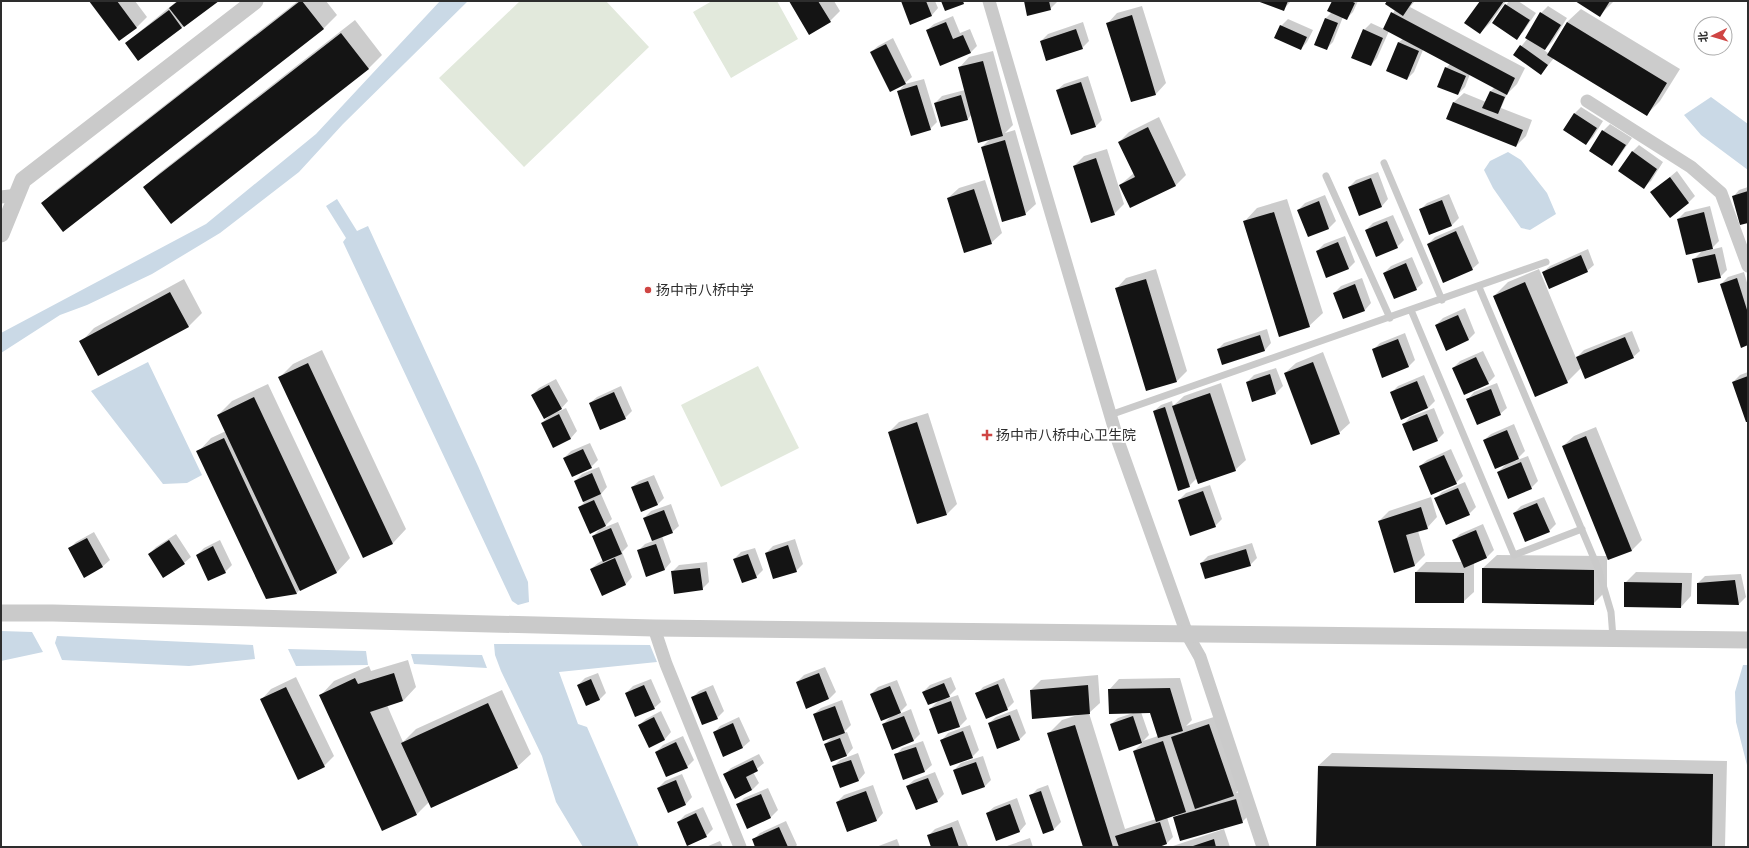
<svg xmlns="http://www.w3.org/2000/svg" width="1749" height="848" viewBox="0 0 1749 848" font-family="Roboto,'Noto Sans SC',sans-serif">
	<rect width="100%" height="100%" fill="#fff"/>
	<path fill="#e2e9dc" d="M520,1H606L649,47L524,167L439,78Z
		M712,1H777L798,39L731,78L693,12Z
		M758,366L799,448L721,487L681,405Z"/>
	<path fill="#cad9e6" d="M440,1H468L343,124L299,172L220,233L152,274L87,305L60,315L1,353V333L206,224L316,134Z
		M1711,97L1748,124V170L1701,135L1684,115Z
		M1508,152L1521,160L1547,193L1556,214L1530,230L1521,228L1493,188L1484,170L1490,161Z
		M337,199L357,231L368,226L478,466L528,582L529,602L518,605L512,601L343,242L346,238L326,206Z
		M148,362L202,475L187,483L163,484L91,391Z
		M1,631L32,632L43,652L1,661Z
		M57,636L253,645L255,659L189,666L62,660L55,643Z
		M494,644L650,645L657,662L559,672L578,724L587,727L639,847H583L556,802L542,756L501,671L495,655Z
		M288,649L366,651L368,665L296,666Z
		M411,654L482,655L487,668L414,664Z
		M1743,665H1748V769L1736,722L1735,692Z"/>
	<path fill="#0003" fill-rule="evenodd" d="M90,1H135L147,17L137,27L119,40Z
		M177,1H217L139,60L126,43Z
		M298,1H326L337,15L323,29L42,203L56,190Z
		M791,1H834L840,11L830,21Z
		M902,1H935L938,8L932,15Z
		M1025,1H1057V2L1050,9Z
		M1260,1H1291L1283,10Z
		M1333,1H1358L1353,12L1347,18L1343,17L1333,42L1326,49L1316,44L1326,18L1332,12Z
		M1388,1H1415L1410,7L1525,68L1517,84L1507,94L1501,108L1532,120L1526,136L1516,146L1453,103L1464,93L1486,102L1491,91L1495,87L1470,74L1465,87L1458,94L1446,68L1450,64L1423,50L1414,72L1407,79L1387,71L1399,42L1403,39L1389,31L1377,58L1371,65L1364,30L1371,23L1384,29L1395,10Z
		M1481,1H1506L1490,23L1480,33Z
		M1509,1H1518L1536,13L1523,32L1516,38L1494,23Z
		M1577,1H1614L1600,15Z
		M1142,6L1166,83L1156,94L1131,101L1107,24L1117,13Z
		M1548,6L1567,18L1552,42L1544,50L1549,54L1567,22L1581,9L1680,69L1660,101L1646,115L1554,58L1541,74L1514,55L1528,38L1541,13Z
		M953,16L960,33L970,29L977,46L970,53L927,30L934,24Z
		M1288,19L1313,30L1307,42L1301,49L1281,26Z
		M355,20L382,55L368,69L144,188L158,174Z
		M1083,22L1089,41L1082,48L1041,41L1048,34Z
		M893,38L912,77L905,83L871,52L878,46Z
		M993,51L1013,125L1005,133L1015,130L1036,204L1025,214L982,147L991,138L971,115L968,119L935,103L942,96L965,90L959,68L969,57Z
		M1088,76L1102,120L1096,126L1057,90L1064,84Z
		M924,79L937,122L930,129L899,91L905,84Z
		M1581,107L1603,121L1593,137L1586,144L1564,130L1575,113Z
		M1159,117L1186,175L1176,185L1130,207L1120,185L1134,173L1119,142L1129,132Z
		M1610,124L1632,138L1618,158L1612,165L1590,151L1603,131Z
		M1639,145L1663,162L1651,181L1644,187L1632,152Z
		M1107,149L1124,204L1114,214L1074,166L1084,156Z
		M1677,171L1695,196L1689,202L1652,192Z
		M1378,172L1388,199L1382,206L1349,187L1356,180Z
		M985,180L1002,233L991,243L948,198L959,188Z
		M1748,187V222L1733,197L1739,190Z
		M1449,194L1459,218L1452,225L1430,234L1420,210L1427,203Z
		M1325,195L1336,221L1329,228L1308,236L1298,210L1305,203Z
		M1287,199L1323,313L1309,326L1244,222L1257,208Z
		M1710,206L1719,241L1712,248L1706,249V251L1722,247L1727,270L1720,277L1694,259L1703,250L1678,219L1685,212Z
		M1393,215L1404,240L1397,247L1366,230L1373,223Z
		M1463,225L1479,263L1472,269L1428,244L1435,237Z
		M1345,236L1355,262L1348,269L1317,251L1324,244Z
		M1588,249L1594,265L1587,271L1543,272L1550,266Z
		M1412,257L1423,283L1416,289L1384,273L1391,266Z
		M1156,269L1187,371L1177,381L1116,289L1126,278Z
		M1539,269L1576,358L1584,350L1632,331L1640,351L1633,357L1581,368L1567,382L1494,296L1508,282Z
		M1744,272L1748,286V344L1721,284L1728,277Z
		M1362,278L1371,303L1365,310L1334,293L1341,286Z
		M184,279L202,313L189,326L81,342L94,328Z
		M1465,308L1475,333L1469,339L1436,325L1443,318Z
		M1267,329L1271,343L1265,350L1222,364L1218,349L1224,343Z
		M1405,333L1415,360L1408,367L1373,350L1380,343Z
		M322,350L406,529L393,543L364,556L280,377L293,364Z
		M1483,351L1495,376L1488,383L1453,368L1460,361Z
		M1323,352L1350,423L1339,433L1285,373L1296,363Z
		M1276,368L1283,386L1276,393L1247,382L1254,375Z
		M1748,372V421L1733,382L1740,375Z
		M1424,375L1435,401L1428,408L1391,393L1398,386Z
		M556,379L568,401L558,412L566,408L577,431L571,438L553,447L542,423L549,416L532,395L539,388Z
		M1221,383L1246,460L1235,470L1197,478L1189,486L1154,411L1161,405L1172,401L1173,406L1184,396Z
		M1497,383L1507,408L1500,414L1468,399L1474,392Z
		M268,384L350,558L337,572L300,589L297,593L267,598L198,452L211,438L226,431L218,415L232,401Z
		M621,386L632,411L625,418L590,403L597,397Z
		M1434,408L1444,433L1437,440L1404,424L1410,417Z
		M928,413L957,504L947,514L889,432L899,422Z
		M1514,424L1525,451L1515,461L1528,456L1538,481L1531,488L1498,472L1508,462L1484,440L1491,434Z
		M1596,427L1642,540L1632,550L1607,560V590L1593,604L1483,568L1497,555L1608,556L1563,446L1574,436Z
		M590,443L598,460L591,467L564,458L571,451Z
		M1451,449L1463,476L1456,483L1420,466L1427,460Z
		M599,467L607,487L601,494L612,519L603,528L618,522L628,546L622,552L632,577L626,584L602,594L591,569L598,563L603,560L593,536L602,527L579,507L584,503L575,481L582,474Z
		M654,475L664,498L657,505L632,487L639,481Z
		M1465,482L1476,507L1469,514L1436,498L1442,492Z
		M1210,485L1222,519L1215,526L1179,500L1186,493Z
		M1431,497L1437,517L1427,528L1418,531L1425,555L1415,565L1395,571L1379,521L1389,511Z
		M1544,497L1556,524L1549,531L1514,513L1521,506Z
		M671,504L679,526L672,532L662,536L671,562L665,569L647,575L638,551L645,544L653,541L644,518L651,511Z
		M1483,524L1494,550L1487,557L1474,562V592L1463,602L1416,572L1426,562H1463L1454,540L1460,534Z
		M94,532L110,560L103,566L85,576L69,549L76,542Z
		M176,534L191,557L184,563L149,554L156,547Z
		M795,539L803,564L796,571L766,553L773,546Z
		M220,540L232,565L225,572L197,555L204,548Z
		M1252,543L1257,558L1250,565L1201,563L1208,556Z
		M755,548L763,570L756,577L734,559L741,552Z
		M707,562L709,582L702,589L672,572L679,565Z
		M1636,572L1692,573L1691,596L1681,607L1625,583Z
		M1741,574L1746,597L1739,604L1698,583L1705,576Z
		M408,660L416,687L403,701L387,705L403,742L416,729L502,690L531,754L517,767L429,802L417,814L321,695L334,681L369,666L371,671Z
		M825,667L836,692L829,699L797,682L804,675Z
		M598,673L606,693L599,700L578,685L585,678Z
		M1098,675L1100,703L1089,713L1125,829L1156,819L1134,751L1143,742L1120,750L1111,724L1118,718L1133,713L1109,690L1119,679L1180,678L1192,720L1186,726L1220,715L1244,785L1236,793L1247,790L1253,811L1242,822L1175,818L1179,814L1167,817L1173,837L1166,844L1156,847H1084L1048,734L1062,720L1078,715L1033,718L1031,690L1041,680ZM1141,712H1150L1158,736L1143,741L1149,735Z
		M296,677L334,756L324,766L261,700L271,689Z
		M951,677L956,689L946,699L958,695L967,719L960,726L939,733L930,709L939,700L923,692L930,685Z
		M1004,678L1014,702L1007,709L977,694L983,687Z
		M651,679L661,702L654,708L626,693L633,686Z
		M897,680L907,705L897,715L911,709L920,734L914,740L893,748L883,724L893,715L871,694L878,687Z
		M713,685L724,711L717,718L692,698L699,691Z
		M842,700L851,725L843,733L847,732L853,748L847,755L831,760L825,744L834,736L814,714L821,708Z
		M1017,709L1026,733L1019,740L989,723L996,717Z
		M661,711L671,732L665,739L650,747L639,725L646,719Z
		M739,717L750,741L743,747L724,756L714,733L720,726Z
		M970,725L979,750L972,757L942,740L948,733Z
		M683,736L694,760L687,767L656,752L663,745Z
		M923,741L932,765L925,771L904,779L896,755L902,748Z
		M858,753L865,773L859,780L841,787L833,767L840,760Z
		M1332,753L1727,761L1725,847H1317L1318,766Z
		M759,754L764,763L753,772L759,783L752,790L736,797L725,774L731,768Z
		M983,756L991,780L984,787L954,770L961,763Z
		M935,772L944,794L937,801L907,786L914,780Z
		M682,774L692,797L686,804L658,788L665,781Z
		M873,785L883,813L877,820L848,830L837,802L844,795Z
		M1048,785L1061,822L1054,829L1043,833L1031,796L1037,789Z
		M768,788L778,810L771,817L748,827L738,804L744,798Z
		M1017,798L1026,824L1020,831L996,840L987,813L994,807Z
		M703,807L713,829L706,836L678,822L685,815Z
		M958,820L968,846L932,847L928,836L935,829Z
		M786,821L797,845L795,847H756L753,840L760,833Z
		M1224,829L1230,847H1170Z
		M1030,838L1033,847H1006L1007,846Z
		M897,839L900,847H876Z
		M720,841L723,847H706Z"/>
	<path fill="#141414" d="M89,1H117L137,28L119,41Z
		M178,1H219L184,27L169,8Z
		M300,1H302L324,29L63,232L41,203Z
		M789,1H818L831,22L809,35Z
		M901,1H926L932,16L910,25Z
		M941,1H963L964,4L945,11Z
		M1024,1H1049L1051,10L1027,16Z
		M1257,1H1288L1284,11Z
		M1332,1H1351L1355,3L1347,20L1327,11Z
		M1387,1H1413L1403,16L1385,4Z
		M1480,1H1504L1480,34L1464,23Z
		M1575,1H1610L1600,17Z
		M1505,4L1530,20L1517,40L1492,23Z
		M169,10L182,28L138,61L125,43Z
		M1391,12L1515,78L1507,95L1383,29Z
		M1540,12L1561,25L1545,50L1525,38Z
		M1132,15L1156,95L1131,102L1106,23Z
		M1325,18L1338,23L1327,50L1314,45Z
		M946,22L953,39L963,35L971,53L940,66L926,30Z
		M1567,22L1667,83L1647,116L1547,55Z
		M1280,25L1307,37L1301,50L1274,38Z
		M1076,29L1083,49L1046,61L1040,41Z
		M1363,29L1383,38L1371,66L1351,58Z
		M341,33L369,69L171,224L143,187Z
		M1398,42L1419,51L1407,80L1386,71Z
		M886,44L906,84L890,92L870,52Z
		M1520,45L1548,65L1541,75L1513,55Z
		M983,61L1003,136L978,143L958,67Z
		M1445,67L1466,76L1458,95L1437,87Z
		M1081,82L1096,127L1071,135L1056,90Z
		M917,85L931,130L911,136L897,91Z
		M1490,91L1505,97L1498,114L1482,108Z
		M961,95L968,120L941,127L934,103Z
		M1453,102L1523,130L1516,147L1446,119Z
		M1574,113L1597,128L1586,145L1563,130Z
		M1148,127L1176,186L1130,208L1119,185L1135,177L1118,142Z
		M1602,130L1626,145L1612,166L1589,151Z
		M1005,140L1026,215L1002,222L981,147Z
		M1632,151L1657,169L1644,189L1618,171Z
		M1096,158L1115,215L1091,223L1073,166Z
		M1670,177L1689,203L1670,218L1650,192Z
		M1371,178L1382,207L1359,216L1348,187Z
		M974,189L992,244L964,253L947,198Z
		M1748,191V223L1740,225L1732,196Z
		M1442,200L1452,226L1429,235L1419,209Z
		M1319,201L1329,229L1308,237L1297,210Z
		M1274,212L1310,327L1279,337L1243,221Z
		M1704,212L1713,249L1686,255L1677,219Z
		M1387,221L1398,248L1376,257L1365,230Z
		M1456,231L1473,270L1443,283L1427,244Z
		M1338,242L1349,269L1326,278L1316,251Z
		M1715,254L1721,278L1698,283L1692,259Z
		M1581,255L1588,272L1549,289L1542,272Z
		M1406,263L1417,290L1394,299L1383,273Z
		M1737,278L1748,313V345L1741,348L1720,284Z
		M1146,279L1177,382L1146,391L1115,288Z
		M1525,282L1568,383L1535,397L1493,296Z
		M1355,284L1365,311L1343,319L1333,293Z
		M170,292L189,327L98,376L79,341Z
		M1458,315L1469,340L1446,351L1435,325Z
		M1260,335L1265,351L1222,365L1217,349Z
		M1625,337L1634,358L1585,379L1576,357Z
		M1398,339L1409,367L1382,378L1372,349Z
		M1476,357L1489,384L1464,395L1452,368Z
		M1313,362L1340,434L1311,445L1284,373Z
		M308,363L393,544L363,558L278,377Z
		M1270,374L1276,394L1252,402L1246,382Z
		M1748,376V422H1746L1732,382Z
		M1417,381L1428,408L1401,420L1390,392Z
		M549,385L562,409L544,419L531,395Z
		M1491,389L1501,415L1477,425L1466,399Z
		M614,392L626,419L600,430L589,403Z
		M1210,393L1236,471L1198,484L1172,406Z
		M254,397L337,573L300,591L217,415Z
		M1165,407L1190,487L1178,491L1153,411Z
		M559,414L571,439L553,448L541,423Z
		M1427,414L1438,441L1413,451L1402,424Z
		M917,422L947,515L917,524L888,432Z
		M1507,430L1519,459L1495,469L1483,440Z
		M1586,436L1632,551L1608,560L1562,446Z
		M224,438L297,594L266,599L196,451Z
		M583,449L592,468L572,477L563,458Z
		M1444,455L1457,484L1431,495L1419,466Z
		M1521,462L1532,489L1508,499L1497,472Z
		M592,473L601,494L583,502L574,481Z
		M648,481L658,505L641,512L631,487Z
		M1458,488L1470,515L1446,525L1434,498Z
		M1203,491L1216,527L1190,536L1178,500Z
		M594,500L606,526L590,534L578,507Z
		M1537,503L1550,532L1525,542L1513,513Z
		M1421,507L1428,529L1406,535L1415,566L1394,573L1378,521Z
		M664,510L673,533L652,541L643,518Z
		M611,528L622,554L603,562L592,536Z
		M1476,530L1487,558L1464,568L1452,540Z
		M87,538L103,567L84,578L68,548Z
		M169,540L185,564L163,578L148,554Z
		M656,544L665,570L646,577L637,550Z
		M788,545L797,572L773,579L765,553Z
		M213,546L226,573L208,581L196,555Z
		M1246,549L1251,566L1205,579L1200,563Z
		M748,554L757,578L742,583L733,559Z
		M615,558L626,585L602,596L590,569Z
		M700,568L703,590L674,594L671,571Z
		M1482,568L1594,570V605L1482,603Z
		M1415,572L1464,573V603H1415Z
		M1735,580L1739,605L1697,604V583Z
		M1624,582L1682,583L1681,608L1624,607Z
		M394,673L403,701L370,712L417,815L382,831L319,695L355,678L358,684Z
		M819,673L829,699L806,709L796,682Z
		M591,679L600,700L586,706L577,685Z
		M944,683L950,697L928,705L922,692Z
		M998,684L1008,710L986,719L975,693Z
		M644,685L655,709L635,717L625,693Z
		M1088,685L1090,714L1032,719L1030,690Z
		M890,686L901,713L881,721L870,694Z
		M286,687L325,767L298,780L260,699Z
		M1170,688L1183,731L1158,738L1150,713L1109,714L1108,689Z
		M706,691L718,719L702,725L691,697Z
		M951,701L960,727L938,734L929,709Z
		M488,703L518,768L431,808L401,743Z
		M835,706L845,733L823,741L813,714Z
		M1010,715L1020,740L997,749L988,723Z
		M904,716L914,741L892,750L882,724Z
		M1133,716L1142,743L1119,751L1110,724Z
		M654,717L665,740L649,748L638,725Z
		M733,723L743,748L723,757L713,732Z
		M1209,724L1234,796L1195,809L1171,737Z
		M1075,725L1113,847H1083L1047,733Z
		M963,731L973,758L950,766L940,740Z
		M840,738L847,756L831,762L824,744Z
		M1163,741L1186,812L1156,822L1133,751Z
		M676,742L688,768L666,777L655,752Z
		M916,747L925,772L903,780L894,754Z
		M753,760L758,771L746,777L752,790L735,799L723,774Z
		M851,760L859,781L840,788L832,766Z
		M976,762L985,787L962,795L953,770Z
		M1318,766L1713,774L1712,847H1316Z
		M928,778L938,802L916,810L906,786Z
		M676,780L686,805L668,813L657,788Z
		M866,791L877,821L847,832L836,802Z
		M1041,791L1054,830L1043,834L1029,795Z
		M761,794L771,818L747,829L736,804Z
		M1236,799L1243,823L1180,841L1173,817Z
		M1010,804L1020,832L996,841L986,813Z
		M696,813L707,837L687,846L677,822Z
		M1160,822L1167,844L1159,847H1119L1115,836Z
		M779,827L788,847H755L752,839Z
		M952,827L959,847H931L927,835Z
		M1214,839L1216,847H1190Z"/>
	<g fill="none" stroke-linecap="round" stroke-linejoin="round">
		<path stroke="#cacaca" stroke-width="7" d="M1384,163L1442,300
			M1326,176L1390,318
			M1479,287L1598,568L1611,612L1613,638
			M1411,310L1514,555L1582,529
			M1110,415L1546,262"/>
		<path stroke="#cacaca" stroke-width="13" d="M989,1L1118,441L1187,634L1200,657L1263,847
			M1587,101L1691,167L1721,193L1748,266
			M1,197L18,195
			M654,628L666,664L740,847"/>
		<path stroke="#cacaca" stroke-width="17" d="M1,234L23,180L255,1
			M1,613H53L654,628L1748,640"/>
	</g>
	<g fill="#cf4543" stroke="#fff" stroke-width="1.5">
		<circle cx="648" cy="290" r="4"/>
		<path d="M985 429h4v4h4v4h-4v4h-4v-4h-4v-4h4z"/>
	</g>
	<g text-anchor="middle" stroke-width="4" stroke-linejoin="round" paint-order="stroke">
		<g font-size="14" fill="#2d2d2d" stroke="#fff" text-anchor="start">
			<text x="656" y="295">扬中市八桥中学</text>
			<text x="996" y="440">扬中市八桥中心卫生院</text>
		</g>
	</g>
	<rect width="1749" height="848" fill="none" stroke="#2d2d2d" stroke-width="4"/>
	<g transform="translate(1713 36) rotate(265)"><circle r="19" fill="#ffffff" stroke="#ababab"/>
	<path d="M0-3L7 15L0 10L-7 15Z" fill="#cf4543"/>
	<text y="-6" font-size="11" font-weight="bold" text-anchor="middle" fill="#2d2d2d">北</text>
	</g>
</svg>
